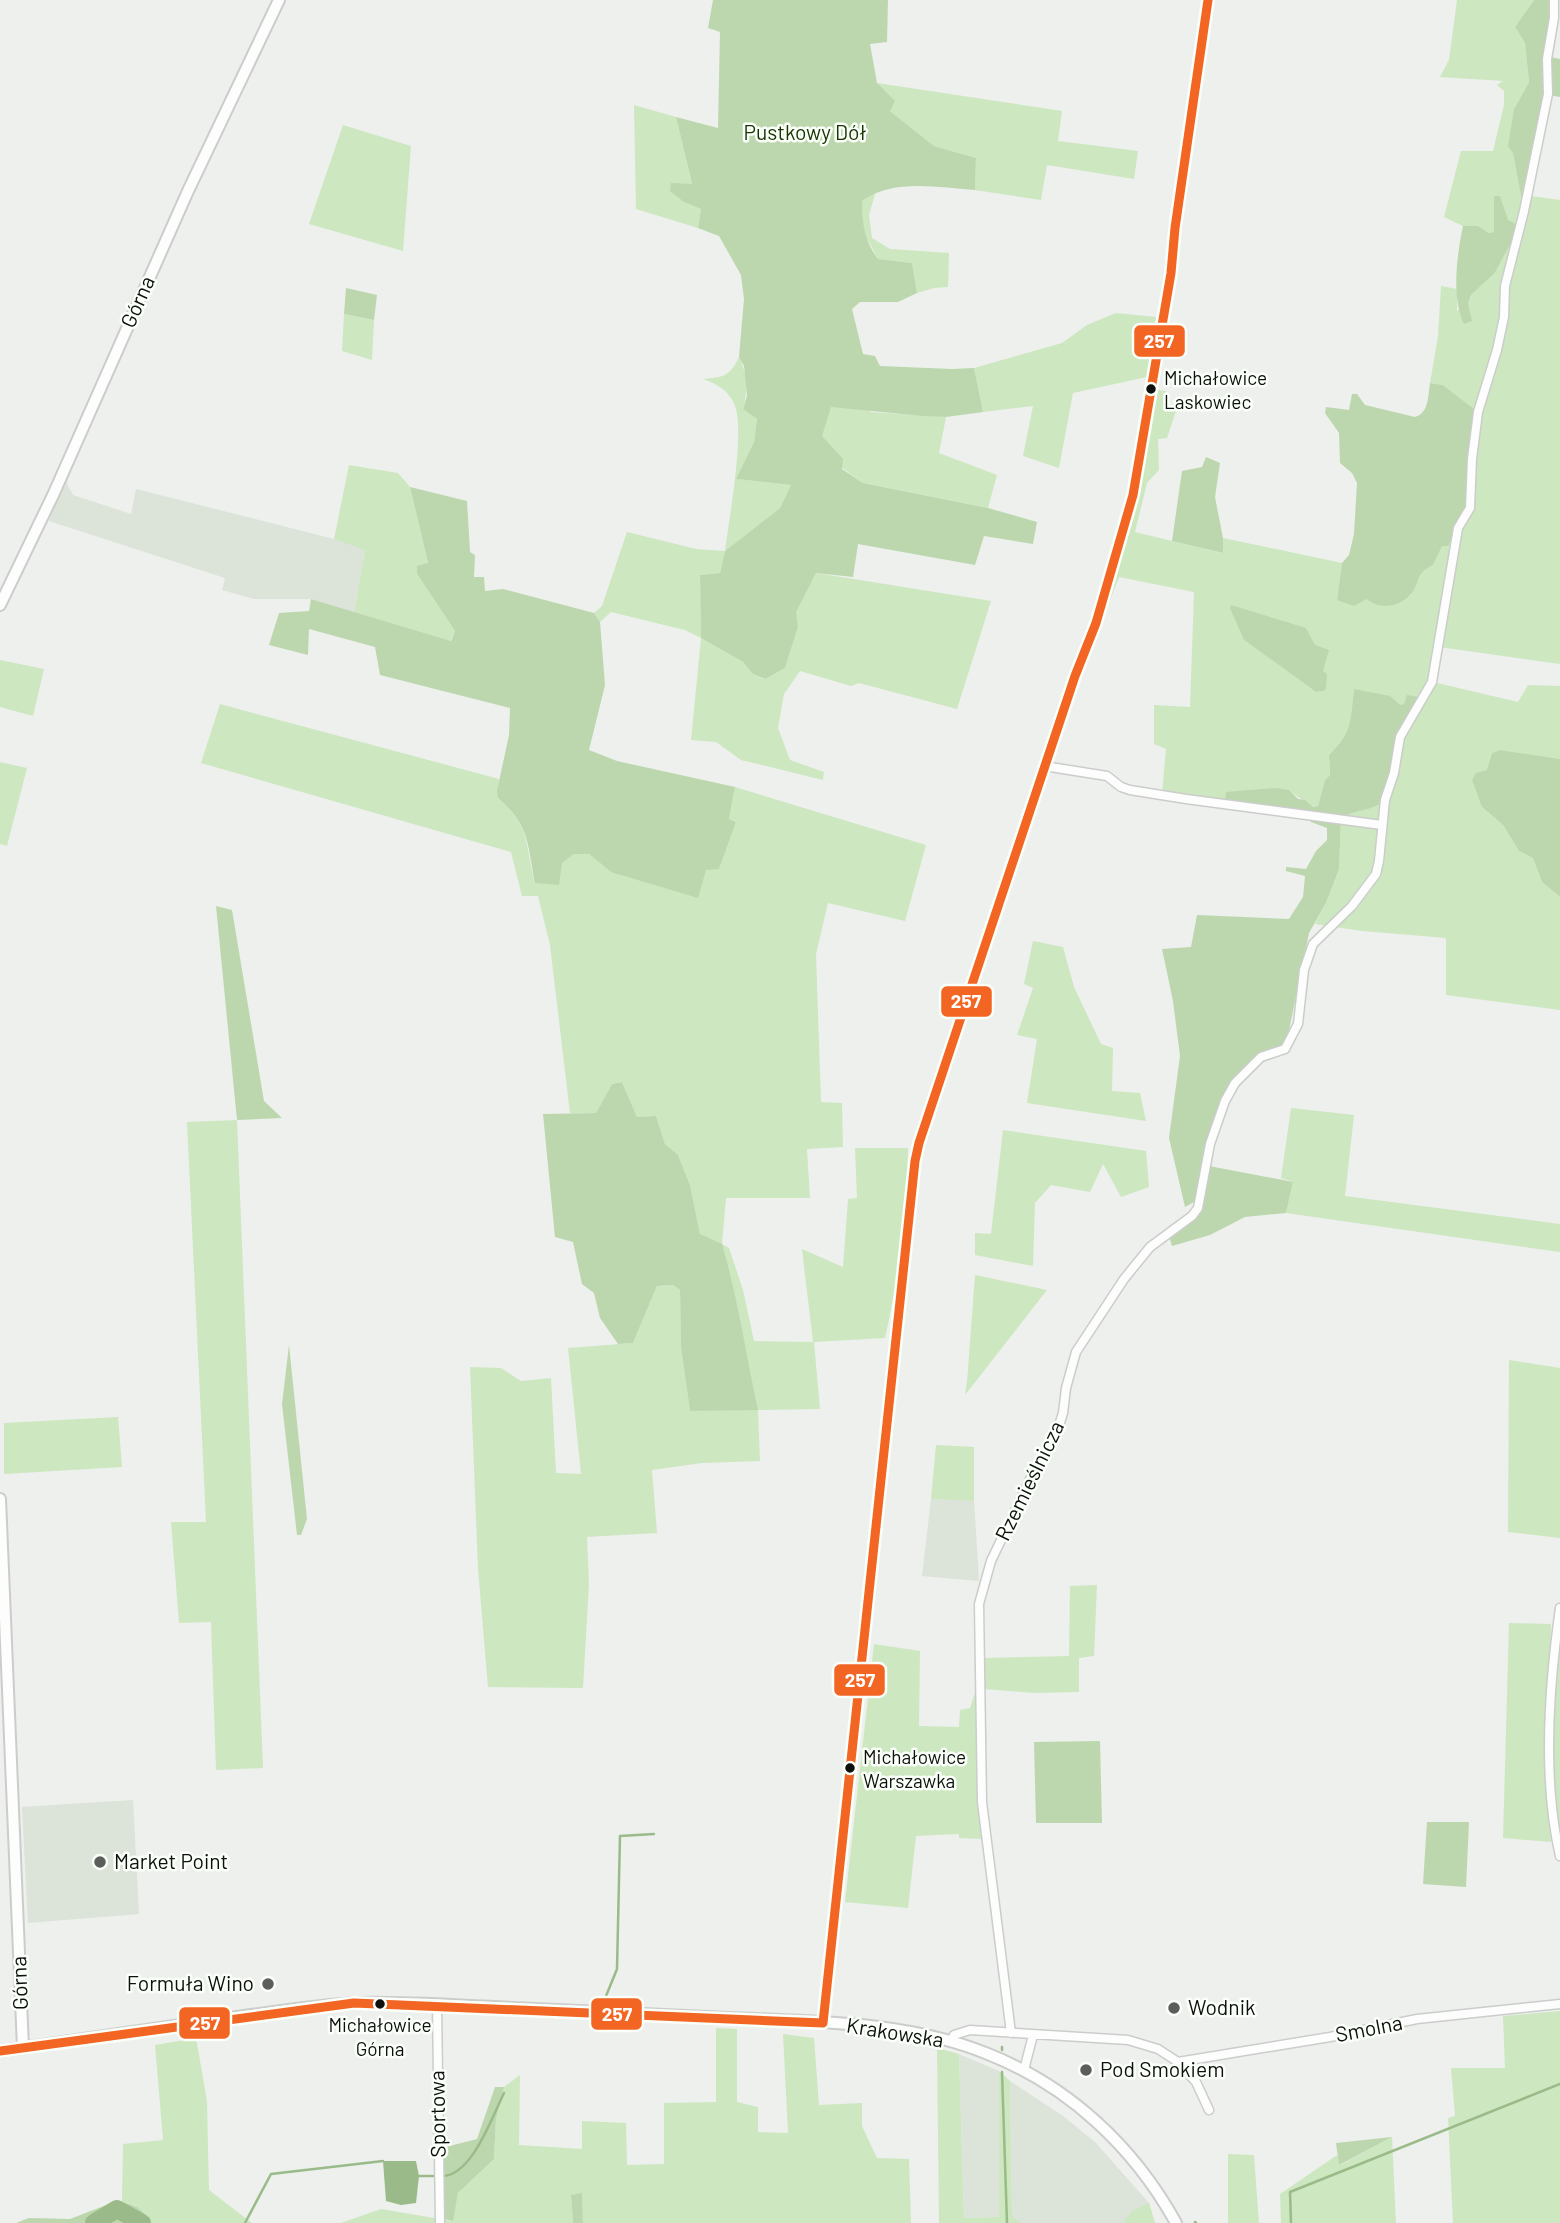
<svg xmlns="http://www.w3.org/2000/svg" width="1560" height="2223" viewBox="0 0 1560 2223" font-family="Barlow,sans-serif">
	<rect width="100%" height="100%" fill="#edf0ec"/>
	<path fill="#dce3d9" d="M68,472L67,484L73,495L131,514L136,489L334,539L365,549L354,612L311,599H254L222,590L225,578L49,521Z
		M931,1499L974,1501L979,1581L922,1576Z
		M133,1800L139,1914L28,1923L22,1807Z
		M959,2054L999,2071V2217L964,2218Z
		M1010,2081L1063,2116L1095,2142L1149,2203L1155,2223H1012Z"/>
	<path fill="#cde7c0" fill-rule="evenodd" d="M1457,0H1534L1515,27L1525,43L1529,82L1514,109L1513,153L1524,209L1531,196L1560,200V664L1439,647L1433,682L1518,702L1528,685L1560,686V759L1499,750L1492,753L1482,807L1503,825L1519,851L1533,858L1542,882L1560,897V1010L1446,995V938L1362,931L1315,924L1326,903L1339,869L1341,818L1348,813L1379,805L1404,704L1400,705L1354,689C1350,720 1353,732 1329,755L1330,775L1325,780L1318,806L1313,807C1305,800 1297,798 1289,790L1225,801L1162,793L1166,749L1154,744V705L1190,707L1194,592L1119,577L1095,638C1119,556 1143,475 1157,390L1166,391L1164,410L1176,411L1167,438L1158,439L1159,470L1147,483L1135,532L1222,553L1223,538L1342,563L1337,600L1410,596L1422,570L1433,565L1442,545L1478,412L1443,385L1430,383L1438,336L1441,286L1457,289V311L1468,304L1471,295L1494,274L1508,221L1494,196V232L1489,233L1478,226H1463L1444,217L1461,151H1493L1504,105V91L1497,85L1503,81L1440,77L1449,60ZM1306,628C1317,649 1323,668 1323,691L1316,692L1244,640Z
		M877,83L1062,111L1058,141L1138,151L1134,179L1047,165L1041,200L975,190L976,158L934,146L890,111Z
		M634,105L676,117L692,185L684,202L701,209L698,228L636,209Z
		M343,125L411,146L403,251L309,224Z
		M876,191L869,215L872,238L890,249L949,253L948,287L934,288L917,293L912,263L878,259L862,229V201Z
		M1116,313L1156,317L1147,377L1073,393L1059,468L1023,456L1033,406L983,412L974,368L1062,343L1087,325Z
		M344,314L374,320L372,360L342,351Z
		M766,328L871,412L946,417L939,453L997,475L988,508L863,483L819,451Z
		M739,357C747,372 748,392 743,409L757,419L754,442L736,479L791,485L780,508L725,551L720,573L700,575L701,638L743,662L753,674L764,679L785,668L798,627L795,612L816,573L991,601L957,709L859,683L851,686L800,671L784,694L778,728L790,760L824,772L823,780L741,760L716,742L691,740L701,638L685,630L611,612L600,622L594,613L602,606L627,532L696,549L725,551C729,519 745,433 735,406C729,390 717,384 703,379C723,377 730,377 739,357Z
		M349,465L398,473L410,487L428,564L417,574L455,631L450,641L354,612L365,550L334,539Z
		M0,660L44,669L33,716L0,707Z
		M220,704L499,779L498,798C532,828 524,843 535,883L574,854H589L611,872L719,868L736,822L729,819L735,787L926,845L905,921L828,903L816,954L821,1102L842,1103L843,1147L807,1149L810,1198H726L722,1244L729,1248L743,1290L754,1341L813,1342L802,1249L843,1267L848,1199L857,1198L855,1148H908C907,1213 899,1275 885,1338L814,1342L820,1409L758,1410L760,1461L702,1463L652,1470L657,1533L587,1537L589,1584L583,1688L488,1687L478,1569L470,1367L501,1368L521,1381L551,1378L556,1473L581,1474L568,1348L633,1343L657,1286L673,1285L680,1290L681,1348L690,1411L757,1409L743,1344L700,1234L690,1185L678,1155L665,1144L656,1116L637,1117L622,1082L612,1084L596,1113H570L550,945L538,896H522L511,852L201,763Z
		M0,762L27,768L7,846L0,844Z
		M1033,941L1063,947L1074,987L1101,1044L1113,1048L1112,1091L1140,1093L1146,1121L1027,1103L1037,1039L1017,1035L1033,988L1024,984Z
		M1291,1108L1354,1115L1345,1196L1560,1224V1252L1286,1213L1293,1182L1281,1178Z
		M237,1120L263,1768L216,1770L211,1622L179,1623L171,1522H206L187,1122Z
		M1003,1130L1146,1151L1149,1187L1121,1197L1103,1164L1090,1192L1051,1185L1035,1203L1033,1266L975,1255V1233L991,1234Z
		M975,1275L1047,1290L965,1395L967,1382Z
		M1509,1360L1560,1368V1538L1508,1532Z
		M118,1417L122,1467L4,1474V1423Z
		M936,1445L974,1447V1501L931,1499Z
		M1097,1585L1094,1656L1079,1658V1692L1034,1693L985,1689V1658L1069,1656L1070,1586Z
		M1509,1623L1551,1624L1547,1774L1551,1842L1503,1838Z
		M1560,1637V1844C1552,1776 1550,1705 1560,1637Z
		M874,1644L920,1651L919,1726L959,1727L960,1710L970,1708L976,1690V1767L981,1839L959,1838V1834L916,1836L908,1908L845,1902Z
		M1560,2011V2223H1453L1448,2118L1455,2116L1451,2068H1505L1503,2016Z
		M716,2028L737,2029V2102L758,2107V2132L788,2133L783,2034L814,2038L819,2105L862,2103V2126L877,2158L909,2159L911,2223H583L582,2194L571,2195L573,2223H341L381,2209L452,2221L458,2193L494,2159L496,2119L504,2087L520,2075L519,2145L582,2149V2121L626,2123L627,2165L664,2164V2103L716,2102Z
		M196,2038L207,2101L209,2190L252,2223H150L135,2205L122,2202L123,2144L163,2140L155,2045Z
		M937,2048L959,2054L964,2218L999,2217V2071L1010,2081L1012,2216L1021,2223H939Z
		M1392,2137L1396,2223H1281L1280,2194L1337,2155L1340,2165Z
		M1228,2154L1254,2155L1259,2223H1228Z
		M1149,2203L1155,2223H1123L1132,2211Z"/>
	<path fill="#bcd7ae" d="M713,0H888L887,42L870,44L877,83L895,101L890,111L934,146L976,158L975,190C937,188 895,178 862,201C862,223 864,240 878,259L912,263L917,293L898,302H860L852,309L863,354L875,356L880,366L952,369L974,368L983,412L946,417L923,416L831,407L822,436L843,459L842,469L863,483L988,508L1037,522L1033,544L984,536L975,565L858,544L853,577L816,573L796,612L798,627L785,668L765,679L753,674L743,662L701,638L700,575L720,573L725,551L780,508L791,485L736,479L754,442L757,419L743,409L747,396L744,366L739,357L744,299L741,275L719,236L698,228L701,209L684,202L670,191L671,183L692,184L676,117L718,128L720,32L708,28Z
		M1534,0H1559L1550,57L1560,59V97L1548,95L1531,196L1524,211L1513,153L1508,146L1514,109L1529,82L1525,43L1515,27Z
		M1494,196H1500L1508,220L1520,226L1494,274L1471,295L1468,304L1472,321L1464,324C1451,298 1457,254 1463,226H1478L1489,233L1494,232Z
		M346,288L377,295L374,320L344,314Z
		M1430,383L1443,385L1478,412L1470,508L1450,542L1448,546H1442L1433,565C1413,574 1421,585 1409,596C1398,607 1379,610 1367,599L1354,606L1337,600L1342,563L1349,555L1354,534L1357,483L1352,473L1340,463L1339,433L1325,413L1326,407L1349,410L1352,394H1357L1365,405L1415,417C1429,413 1428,396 1430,383Z
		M1206,457L1220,463L1215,497L1223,538V553L1172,541L1182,471L1202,467Z
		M410,487L467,501L470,552L475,555L474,577H484L485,591L503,589L594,613L600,622L605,685L589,750L617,761L735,787L729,819L736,822L719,869L706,870L698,898L611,872L589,854H574L562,863L559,885L535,883C527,843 530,826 498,798L497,791L509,735L510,708L380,675L375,647L309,629L308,655L269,645L279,613L309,611L311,599L451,641L455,631L417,574V566L428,563Z
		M1231,605L1306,628L1315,645L1329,650L1323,671L1327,674L1326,688L1324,691L1316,692L1244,640L1230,608Z
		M1354,689L1390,696L1400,705L1404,704L1407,695L1418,697L1414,713L1400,737L1385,801C1372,811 1355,809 1341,818L1339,869L1326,903L1309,933L1286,1045L1260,1053L1231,1081L1203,1158L1194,1202L1185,1207L1169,1138L1180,1056L1173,1001L1162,949L1191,947L1197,915L1289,919L1303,897L1305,876L1286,871V867L1306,869L1316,851L1327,840V828L1311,822L1308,814L1225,801L1226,792L1276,788L1289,790L1298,799L1305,800L1313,807L1318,806L1325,780L1330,775L1329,755C1353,732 1350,720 1354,689Z
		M1500,750L1560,759V897L1542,882L1533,858L1519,851L1503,825L1482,807L1472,780L1476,773L1487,770L1492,753Z
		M216,906L232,910L264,1101L282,1118L237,1120Z
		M622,1082L637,1117L656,1116L665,1144L678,1155L690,1185L700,1234L722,1244C738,1299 746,1355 758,1410L690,1411L681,1348L680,1290L673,1285L657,1286L633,1343L618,1344L600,1318L594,1293L582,1284L573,1242L555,1237L543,1114L596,1113L612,1084Z
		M1209,1166L1293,1182L1286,1213L1245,1217L1210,1235L1172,1246L1169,1236L1201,1211Z
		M289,1345L307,1519L301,1535H297L282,1404Z
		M1100,1741L1102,1823H1036L1034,1742Z
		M1427,1822H1469L1466,1887L1423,1884Z
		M495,2087H504L496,2119L494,2159L458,2193L453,2221L444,2219L442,2148L477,2139Z
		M1392,2137L1339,2165L1336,2143Z
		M582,2193L583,2223H573L571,2195Z
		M114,2202C132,2202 142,2207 150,2223H16L29,2218L70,2219Z"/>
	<path fill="#9abb89" d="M383,2161H416L419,2176L416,2203L401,2205L386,2201Z"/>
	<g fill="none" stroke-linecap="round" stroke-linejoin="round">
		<path stroke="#9abb89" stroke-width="2.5" d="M604,2001L617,1969L620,1836L654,1834
			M1002,2047V2050
			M1002,2072L1007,2223
			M419,2176H436
			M442,2176C472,2176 492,2117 504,2093
			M1195,2222L1196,2223
			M245,2223L271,2174L383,2161
			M1291,2223L1290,2192L1560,2084"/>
		<path stroke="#9abb89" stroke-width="18" d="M94,2223L117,2209L142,2223"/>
		<g stroke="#cbcdca" stroke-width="11">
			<path id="street" d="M1044,766L1107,776L1121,787L1130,790L1186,799L1382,825
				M1560,1608C1549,1685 1542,1779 1560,1856
				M437,2005L440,2223
				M823,2023L915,1161L919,1143L1075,676L1096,623L1133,495L1171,273L1175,228L1208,0
				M1011,2033L982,1802L979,1604L991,1561L1037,1465L1055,1438L1063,1413L1066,1388L1076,1352L1124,1279L1150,1247L1192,1216L1198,1208L1210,1144L1225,1101L1235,1083L1261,1057L1285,1049L1298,1024L1304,970L1313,944L1352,906L1376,874L1379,861L1385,800L1394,773L1400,737L1432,682L1458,528L1470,508L1472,459L1478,412L1497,350L1504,317L1505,286L1524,211L1548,94L1547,59L1554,18V0
				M952,2041L954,2035L970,2030L1128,2040L1158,2049L1178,2062L1196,2082L1209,2110
				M1178,2062L1330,2037L1417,2019L1560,2004
				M1024,2070L1033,2035"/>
		</g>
		<g stroke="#cbcdca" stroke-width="14">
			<path id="secondary" d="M0,605L54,493L188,191L279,0
				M0,1499L23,2048
				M0,2051C79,2040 158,2028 237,2017C276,2012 316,2005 356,2003C402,2002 448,2005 494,2007C566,2011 637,2014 708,2017C802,2022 900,2018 988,2054C1069,2086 1134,2147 1176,2223"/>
		</g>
		<use href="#street" stroke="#fcfdfc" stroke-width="8"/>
		<use href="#secondary" stroke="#fcfdfc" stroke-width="10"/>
		<g stroke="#fbfffa" stroke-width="14">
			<path id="bus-1" d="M823,2023L915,1161L919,1143L1075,676L1096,623L1133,495L1171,273L1175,228L1208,0
				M0,2051L354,2003L823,2023"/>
		</g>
		<use href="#bus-1" stroke="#f26522" stroke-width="9"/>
	</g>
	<g fill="#0e100d" stroke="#fbfffa" stroke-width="2.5">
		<circle cx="1151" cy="389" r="6"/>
		<circle cx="850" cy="1768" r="6"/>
		<circle cx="380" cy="2004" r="6"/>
	</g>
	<g fill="#5c5e5b" stroke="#fbfffa" stroke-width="2.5">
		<circle cx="100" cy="1862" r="7"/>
		<circle cx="268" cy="1984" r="7"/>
		<circle cx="1174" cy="2008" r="7"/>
		<circle cx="1086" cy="2070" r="7"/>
	</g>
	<g text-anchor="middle" stroke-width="5" stroke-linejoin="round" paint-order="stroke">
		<g font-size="19" fill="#0e100d" stroke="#fbfffa" text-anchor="start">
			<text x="1164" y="385">Michałowice<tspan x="1164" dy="24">Laskowiec</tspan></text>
			<text x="863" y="1764">Michałowice<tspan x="863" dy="24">Warszawka</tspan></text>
			<text x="380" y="2032" text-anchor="middle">Michałowice<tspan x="380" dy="24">Górna</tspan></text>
		</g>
		<g font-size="21" fill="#173402" stroke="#fbfffa">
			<text x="805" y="140">Pustkowy Dół</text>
		</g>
		<g font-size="21" fill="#0e100d" stroke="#fbfffa">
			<text transform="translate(138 302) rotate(-66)" y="7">Górna</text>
			<text transform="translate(1030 1481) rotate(-64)" y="7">Rzemieślnicza</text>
			<text transform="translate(20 1983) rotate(-92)" y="7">Górna</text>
			<text transform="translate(1369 2029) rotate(-11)" y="7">Smolna</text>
			<text transform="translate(895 2033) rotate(9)" y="7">Krakowska</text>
			<text transform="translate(438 2114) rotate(-91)" y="7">Sportowa</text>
		</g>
		<g font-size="21" fill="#0e100d" stroke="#fbfffa" text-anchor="start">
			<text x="114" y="1869">Market Point</text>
			<text x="254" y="1991" text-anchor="end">Formuła Wino</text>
			<text x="1188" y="2015">Wodnik</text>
			<text x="1100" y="2077">Pod Smokiem</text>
		</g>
	</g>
	<g stroke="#fbfffa" stroke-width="2.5">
		<rect x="1133" y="324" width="53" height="34" rx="7" fill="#f26522"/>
		<rect x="940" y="985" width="53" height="33" rx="7" fill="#f26522"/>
		<rect x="833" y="1663" width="53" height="34" rx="7" fill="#f26522"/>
		<rect x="590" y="1997" width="53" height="34" rx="7" fill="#f26522"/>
		<rect x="178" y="2006" width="53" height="34" rx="7" fill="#f26522"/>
	</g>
	<g font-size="19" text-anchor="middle" font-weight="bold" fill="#fff">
		<text x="1159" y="348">257</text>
		<text x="966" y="1008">257</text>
		<text x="860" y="1687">257</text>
		<text x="617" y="2021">257</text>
		<text x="205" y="2030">257</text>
	</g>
</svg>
